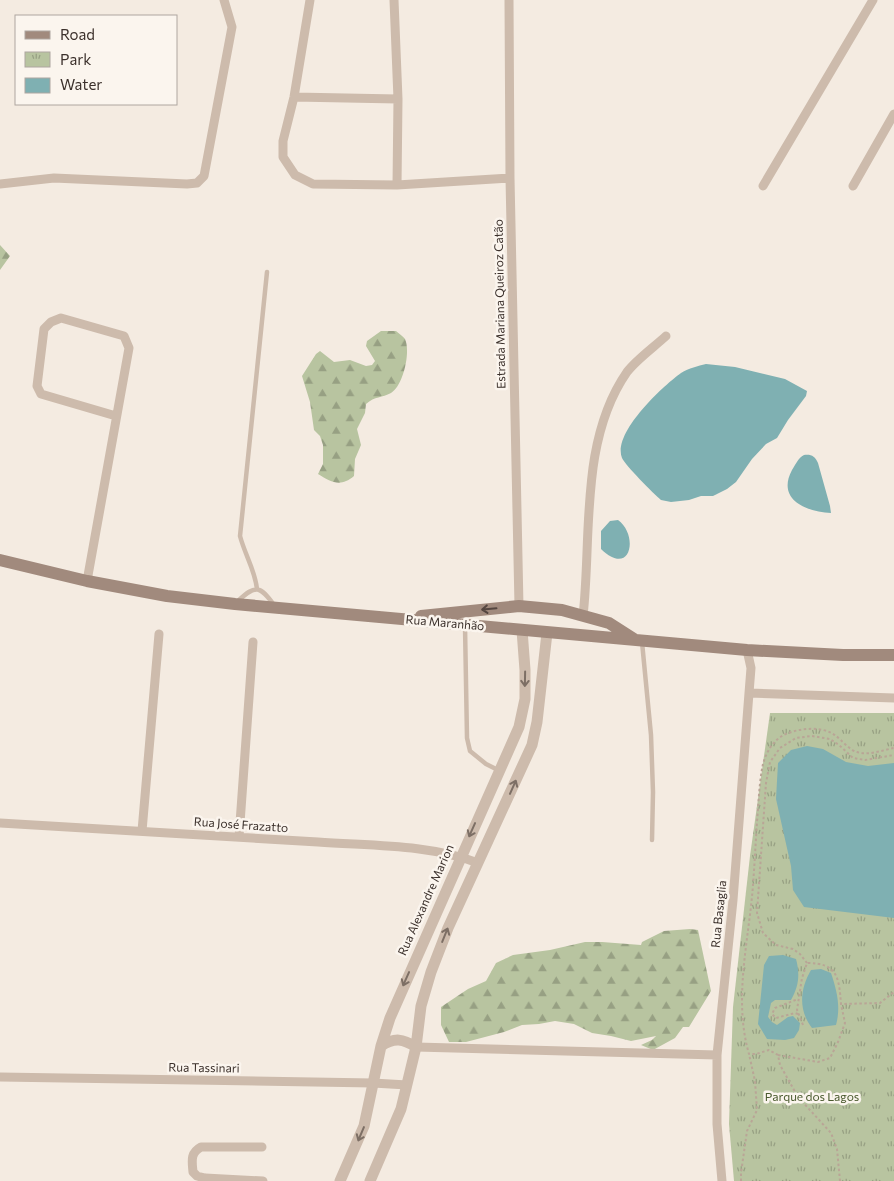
<svg xmlns="http://www.w3.org/2000/svg" width="894" height="1181" viewBox="0 0 894 1181" font-family="Commissioner,sans-serif">
	<defs>
		<pattern id="forest-firs" width="22" height="20" patternUnits="userSpaceOnUse" patternTransform="scale(1.25)"><rect width="22" height="20" fill="#b8c4a0"/><path d="M5 1l3.5 6h-7zM16 11l3.5 6h-7z" fill="#97a083"/></pattern>
		<pattern id="park-tufts" width="24" height="20" patternUnits="userSpaceOnUse" patternTransform="scale(1.25)"><rect width="24" height="20" fill="#b8c4a0"/><path d="M3 7l-1-3M5 7V3M7 7l1-3M15 17l-1-3M17 17v-4M19 17l1-3" fill="none" stroke="#97a083"/></pattern>
	</defs>
	<rect width="100%" height="100%" fill="#f4ebe1"/>
	<path fill="url(#forest-firs)" d="M0,245L10,256L0,270Z
		M381,331H396C399,334 403,336 405,339C411,352 403,386 391,393C382,398 375,396 366,404L365,413L357,429L361,445L355,459L354,476C341,487 332,483 318,474L323,464V445L320,436L314,430L310,402L302,376L316,354L320,351L334,362L350,360L366,366L372,365L375,361L366,346L367,341Z
		M690,929L698,930L711,991L689,1027H683L675,1038L653,1050L641,1045L652,1040L656,1036L631,1041L611,1036L592,1033L574,1024L555,1021L539,1024L522,1025L504,1032L466,1042H449L441,1025V1007L468,989L486,981L496,963L513,955L550,950L585,942H602L641,945L642,942L664,931Z"/>
	<path fill="url(#park-tufts)" d="M770,713H894V1181H734L729,1124L733,1007L750,856Z"/>
	<path fill="#7fb0b2" d="M706,364L735,367L785,379L807,391L806,396L788,420L777,438L766,444L752,459L736,482L727,489L713,496H701L689,500L671,502L661,500C654,494 625,465 622,458C612,433 663,386 681,373C689,368 698,366 706,364Z
		M804,455C811,454 815,456 818,463L830,506L831,513C807,512 776,500 792,470C796,464 798,458 804,455Z
		M618,520C639,535 631,578 601,549V531L610,521Z
		M807,746L823,749L846,762L868,766L894,763V918L804,907L793,890L791,866L776,799L778,763L791,750Z
		M783,955L796,959C800,974 799,986 791,1000H775L771,1003L768,1017L772,1022L777,1025L788,1017L793,1016L800,1023L799,1030L794,1038L785,1040L767,1039L758,1024L764,965L769,956Z
		M821,969L831,973C837,991 841,1007 836,1025L812,1028C798,1010 800,989 811,970Z"/>
	<g fill="none" stroke-linecap="round" stroke-linejoin="round">
		<path stroke="#b9a596" stroke-width="2" stroke-dasharray="2.5 2.5" stroke-linecap="butt" d="M807,963L800,954L793,949L776,945L763,933L757,913L766,783L770,762L780,748L796,738L812,736L830,739L839,745L853,758L865,760L894,755
			M798,1014L795,1013L776,1018L772,1014L775,1008L798,999
			M803,1025L797,1010L802,978L807,963C838,963 839,978 841,1004L880,1003L894,992
			M778,1055L818,1062L830,1058L838,1042L845,1023L841,1004
			M741,1181V1173L747,1131L757,1110L755,1081L749,1054
			M840,1181L837,1149L831,1133L798,1097L780,1065L778,1055L769,1050L756,1054H749C733,999 749,940 753,885C755,859 756,834 758,809C759,794 760,778 763,764C766,753 772,742 782,736C796,728 823,725 836,736C842,740 849,750 857,752C868,756 883,750 894,748"/>
		<path stroke="#cdbbac" stroke-width="4.5" d="M257,589C255,570 245,555 240,536L267,272
			M238,601C256,584 260,586 274,605
			M465,626L467,738L470,751L486,764L498,770
			M642,642L651,735L653,792L652,840"/>
		<path stroke="#cdbbac" stroke-width="9" d="M310,0L294,97L283,141V157L295,175L313,184L397,185L510,178
			M394,0L398,99L397,185
			M509,0L510,178L519,606
			M294,97L398,99
			M0,184L54,178L187,184L197,183L204,176L232,27L224,0
			M763,186L873,0
			M853,186L894,114
			M87,581L129,348L124,336L61,318L51,322L44,329L37,386L41,394L116,416
			M583,616C592,537 579,441 627,372C636,360 654,347 666,336
			M749,693L894,698
			M0,823C106,829 212,835 318,842C370,846 428,844 478,863
			M142,831L159,634
			M239,837L253,642
			M416,1047L717,1055
			M0,1077L373,1083L407,1085
			M262,1147H201C190,1153 192,1161 193,1172L197,1176L205,1178L263,1181
			M722,1181L717,1124V1055L733,900L749,693L751,668L747,650"/>
		<path stroke="#cdbbac" stroke-width="11" d="M381,1046C395,1037 403,1039 416,1047
			M340,1181L364,1126L381,1046L390,1018L519,727L525,699V670L522,630
			M370,1181L401,1109L416,1047L421,1006L431,972L448,928L532,745L537,722L547,633"/>
		<path stroke="#a18a7d" stroke-width="12" d="M0,560L87,581L167,596L235,604L747,650L843,655H894
			M421,616L519,606L562,610L609,623L634,639"/>
	</g>
	<defs><path id="oneway-shaft" d="M-6 0H5M1.5-3L5.5 0L1.5 3" fill="none" stroke-width="1.6" stroke-linecap="round" stroke-linejoin="round" transform="scale(1.25)"/></defs>
	<use stroke="#544640" href="#oneway-shaft" transform="translate(489 609) rotate(175)"/>
	<g stroke="#7d6f65">
		<use href="#oneway-shaft" transform="translate(525 679) rotate(91)"/>
		<use href="#oneway-shaft" transform="translate(513 787) rotate(-66)"/>
		<use href="#oneway-shaft" transform="translate(472 830) rotate(114)"/>
		<use href="#oneway-shaft" transform="translate(445 935) rotate(-68)"/>
		<use href="#oneway-shaft" transform="translate(406 979) rotate(114)"/>
		<use href="#oneway-shaft" transform="translate(361 1134) rotate(113)"/>
	</g>
	<g text-anchor="middle" stroke-width="5" stroke-linejoin="round" paint-order="stroke">
		<g font-size="12" fill="#3b302b" stroke="#fbf5ee">
			<text transform="translate(500 304) rotate(-91)" y="4">Estrada Mariana Queiroz Catão</text>
			<text transform="translate(445 623) rotate(5)" y="4">Rua Maranhão</text>
			<text transform="translate(241 825) rotate(4)" y="4">Rua José Frazatto</text>
			<text transform="translate(426 900) rotate(-66)" y="4">Rua Alexandre Marion</text>
			<text transform="translate(719 914) rotate(-84)" y="4">Rua Basaglia</text>
			<text transform="translate(204 1068) rotate(1)" y="4">Rua Tassinari</text>
		</g>
		<g font-size="12" fill="#4a5a2e" stroke="#fbf5ee">
			<text x="812" y="1101">Parque dos Lagos</text>
		</g>
	</g>
	<rect x="15" y="15" width="162" height="90" fill="#fbf5ee" stroke="#aea6a0"/>
	<rect x="25" y="31" width="25" height="8" fill="#a18a7d" stroke="#aea6a0"/>
	<text x="60" y="40" font-size="15" fill="#3b302b">Road</text>
	<rect x="25" y="52" width="25" height="15" fill="url(#park-tufts)" stroke="#aea6a0"/>
	<text x="60" y="65" font-size="15" fill="#3b302b">Park</text>
	<rect x="25" y="78" width="25" height="15" fill="#7fb0b2" stroke="#aea6a0"/>
	<text x="60" y="90" font-size="15" fill="#3b302b">Water</text>
</svg>
